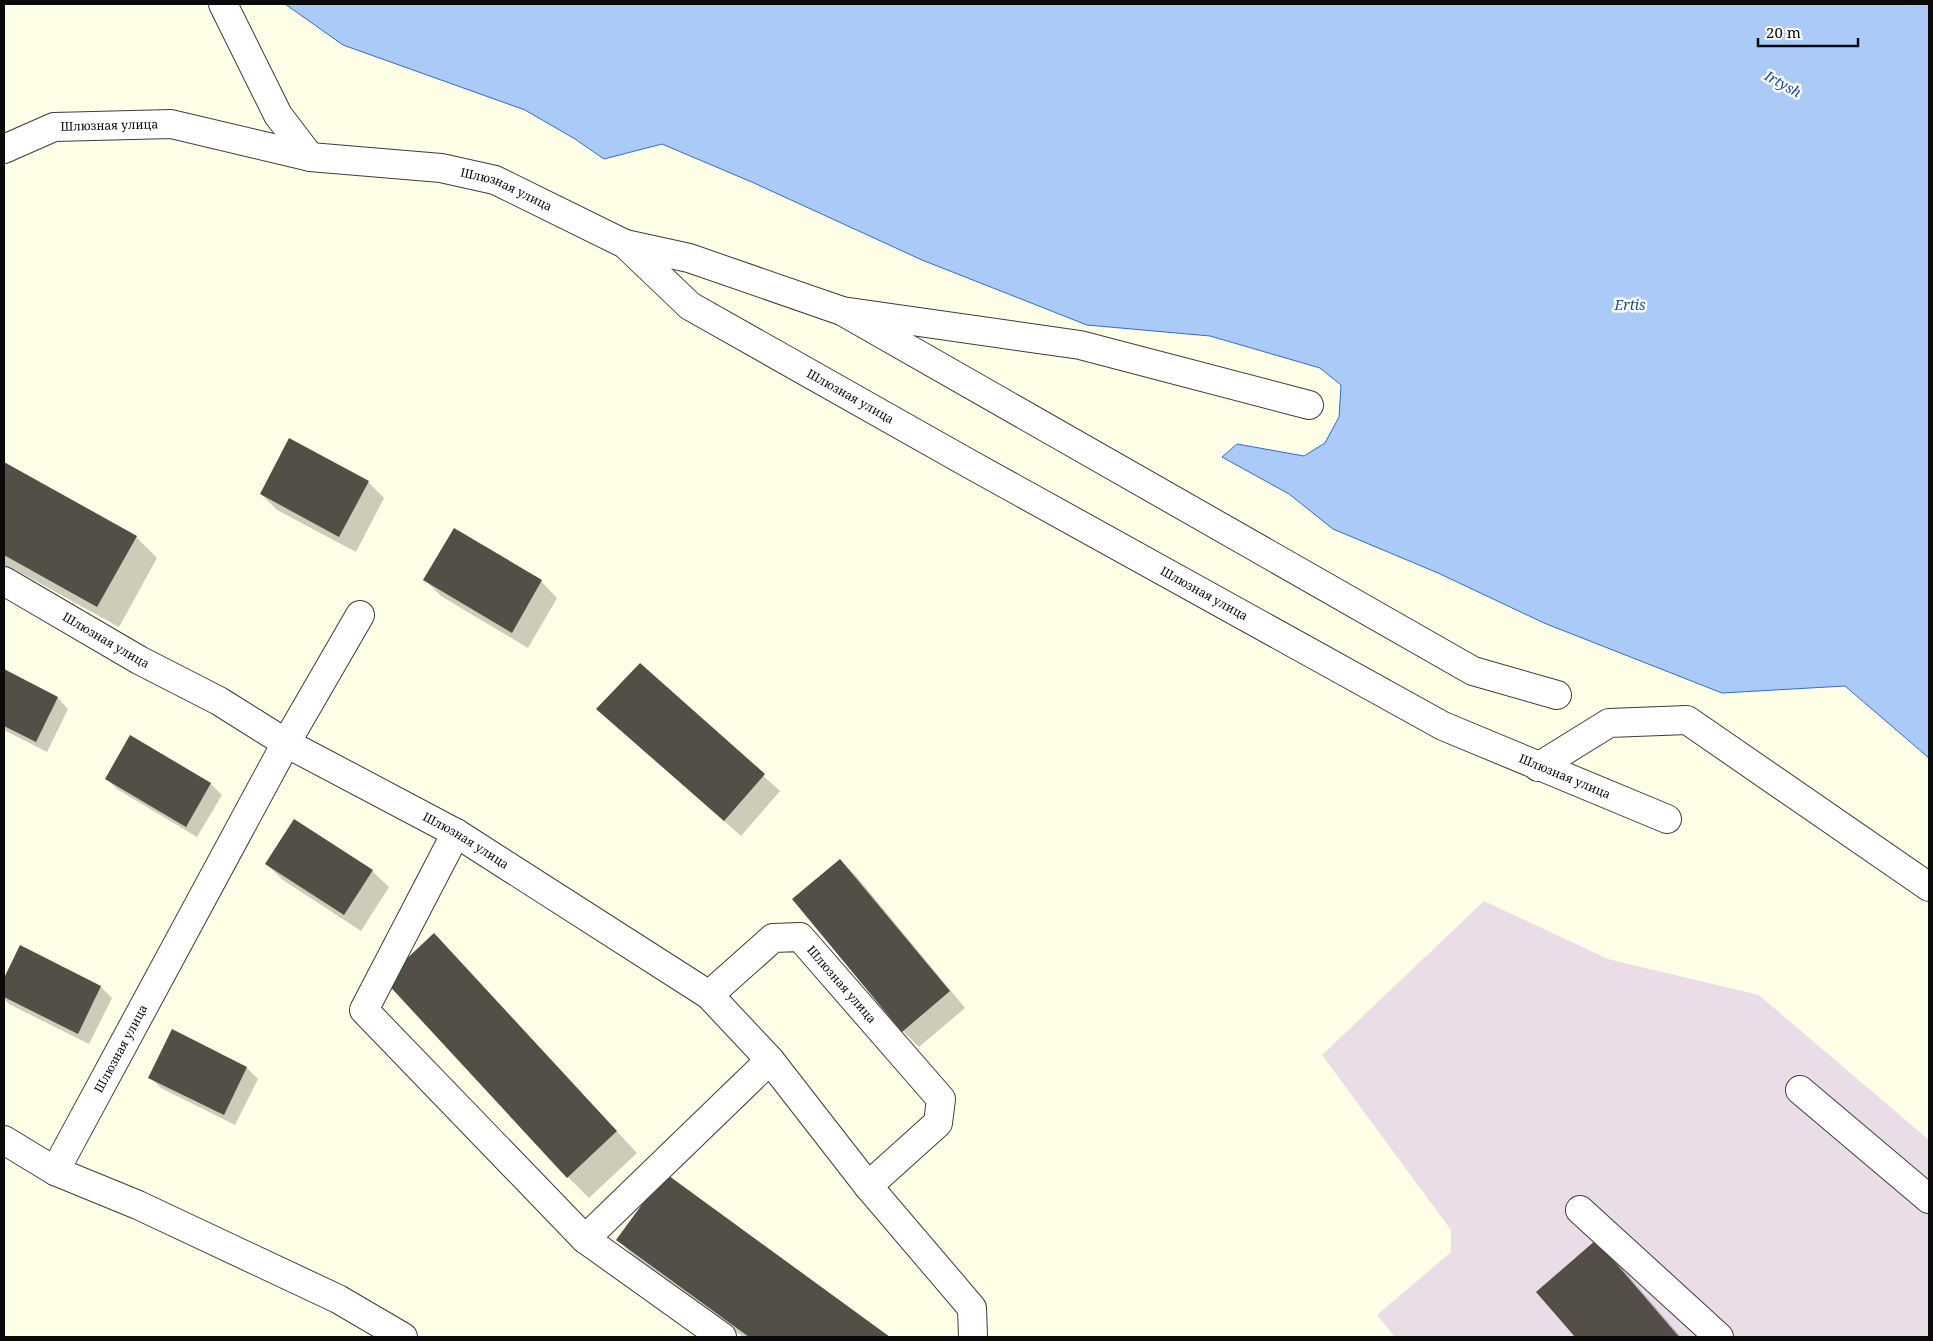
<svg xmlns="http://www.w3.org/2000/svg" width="1933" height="1341" viewBox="0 0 1933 1341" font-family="'Noto Serif',serif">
	<rect width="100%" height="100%" fill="#ffffe7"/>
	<path fill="#eadde8" d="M1484,901L1608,959L1759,995L1929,1140V1337H1395L1377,1315L1451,1252V1230L1322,1055Z"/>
	<path fill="#aacaf8" stroke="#2e6dd2" d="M285,4H1929V758L1845,686L1722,693L1544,623L1438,573L1333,529L1289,494L1222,457L1237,444L1304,456L1325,443L1339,417L1341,385L1320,368L1210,336L1087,325L922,260L754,183L662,144L604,159L575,139L525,110L343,45Z"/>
	<path fill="#0003" d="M4,463L136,537L157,558L119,627L14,569L6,582L4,581Z
		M368,482L384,498L356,552L277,510L261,494Z
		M425,580L541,581L557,598L528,648L441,596Z
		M640,665L780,791L741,836L598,709Z
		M4,671L58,698L68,709L47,752L4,730Z
		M131,737L211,784L222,795L197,837L117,789L106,778Z
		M840,860L857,877L965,1008L919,1047L903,1031Z
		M266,864L372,871L389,887L361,931L283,880Z
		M434,935L637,1153L589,1198L568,1177Z
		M20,947L101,987L112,998L89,1044L9,1004L4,999V981Z
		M172,1031L247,1068L258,1079L235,1125L161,1088L150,1077Z
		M665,1175L888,1337H743L639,1261L618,1240Z
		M1596,1242L1617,1263L1681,1337H1577L1538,1292Z"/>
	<path fill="#534e46" d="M289,438L369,481L339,537L260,494Z
		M4,462L137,536L97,607L4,555Z
		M454,528L542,580L512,633L423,580Z
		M640,663L765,774L724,821L596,709Z
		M4,669L58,697L36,742L4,726Z
		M130,735L211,783L186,827L105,779Z
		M294,819L373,870L344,915L265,864Z
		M840,859L950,991L902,1032L792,899Z
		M434,933L617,1131L567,1178L384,980Z
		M20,945L101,986L78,1034L4,997V978Z
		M172,1029L247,1067L224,1115L148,1078Z
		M665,1173L890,1337H749L616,1240Z
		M1596,1240L1679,1337H1575L1536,1292Z"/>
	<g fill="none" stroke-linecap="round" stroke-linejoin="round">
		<g stroke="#3d3d3d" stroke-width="30">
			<g id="minor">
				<path d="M223,4L278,115L310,157"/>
				<path id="s1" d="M4,149L54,127L171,124L310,157L441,168L495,180L625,244L690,306L968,463L1443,726L1667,819"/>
				<path d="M625,244L689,258L842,311L1080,345L1309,405"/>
				<path d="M842,311L1473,671L1557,695"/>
				<path id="s2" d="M4,581L139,660L219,701L286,743L456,833L709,995L773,938L800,937L941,1099L938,1123L868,1186L972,1308L973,1337"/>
				<path d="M1538,767L1609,723L1687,720L1929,887"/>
				<path d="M456,833L364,1010L585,1239L722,1337"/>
				<path d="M709,995L770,1060L868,1186"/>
				<path d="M1800,1090L1929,1199"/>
				<path d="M4,1140L55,1171L138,1205L338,1299L403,1337"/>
				<path id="s3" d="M55,1171L286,743L360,615"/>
				<path d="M1580,1210L1719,1337"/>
				<path d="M585,1239L770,1060"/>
			</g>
		</g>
		<use href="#minor" stroke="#fff" stroke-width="28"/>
	</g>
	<g text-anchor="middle" stroke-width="5" stroke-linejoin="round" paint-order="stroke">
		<g font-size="12" fill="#0a0a0a" stroke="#fff">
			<text dy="4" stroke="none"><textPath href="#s1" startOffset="110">Шлюзная улица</textPath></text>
			<text dy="4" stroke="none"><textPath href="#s1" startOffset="515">Шлюзная улица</textPath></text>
			<text dy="4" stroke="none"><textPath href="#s1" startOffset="920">Шлюзная улица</textPath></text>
			<text dy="4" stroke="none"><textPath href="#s1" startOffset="1325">Шлюзная улица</textPath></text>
			<text dy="4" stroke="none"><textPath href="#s2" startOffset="118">Шлюзная улица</textPath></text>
			<text dy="4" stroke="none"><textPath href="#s1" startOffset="1730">Шлюзная улица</textPath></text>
			<text dy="4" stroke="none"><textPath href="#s2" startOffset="530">Шлюзная улица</textPath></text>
			<text dy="4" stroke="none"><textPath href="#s2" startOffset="994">Шлюзная улица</textPath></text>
			<text dy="4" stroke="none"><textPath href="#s3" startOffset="139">Шлюзная улица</textPath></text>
		</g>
		<g font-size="14" font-style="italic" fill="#11429e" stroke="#fff">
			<text transform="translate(1783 84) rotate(29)" y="5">Irtysh</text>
			<text x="1630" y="310">Ertis</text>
		</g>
	</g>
	<rect width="1933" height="1341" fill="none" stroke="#0a0a0a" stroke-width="10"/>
	<path d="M1758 38v8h100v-8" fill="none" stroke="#0a0a0a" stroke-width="2.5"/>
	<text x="1766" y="38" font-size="15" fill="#0a0a0a" stroke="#ffffff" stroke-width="4" paint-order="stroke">20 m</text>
</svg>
